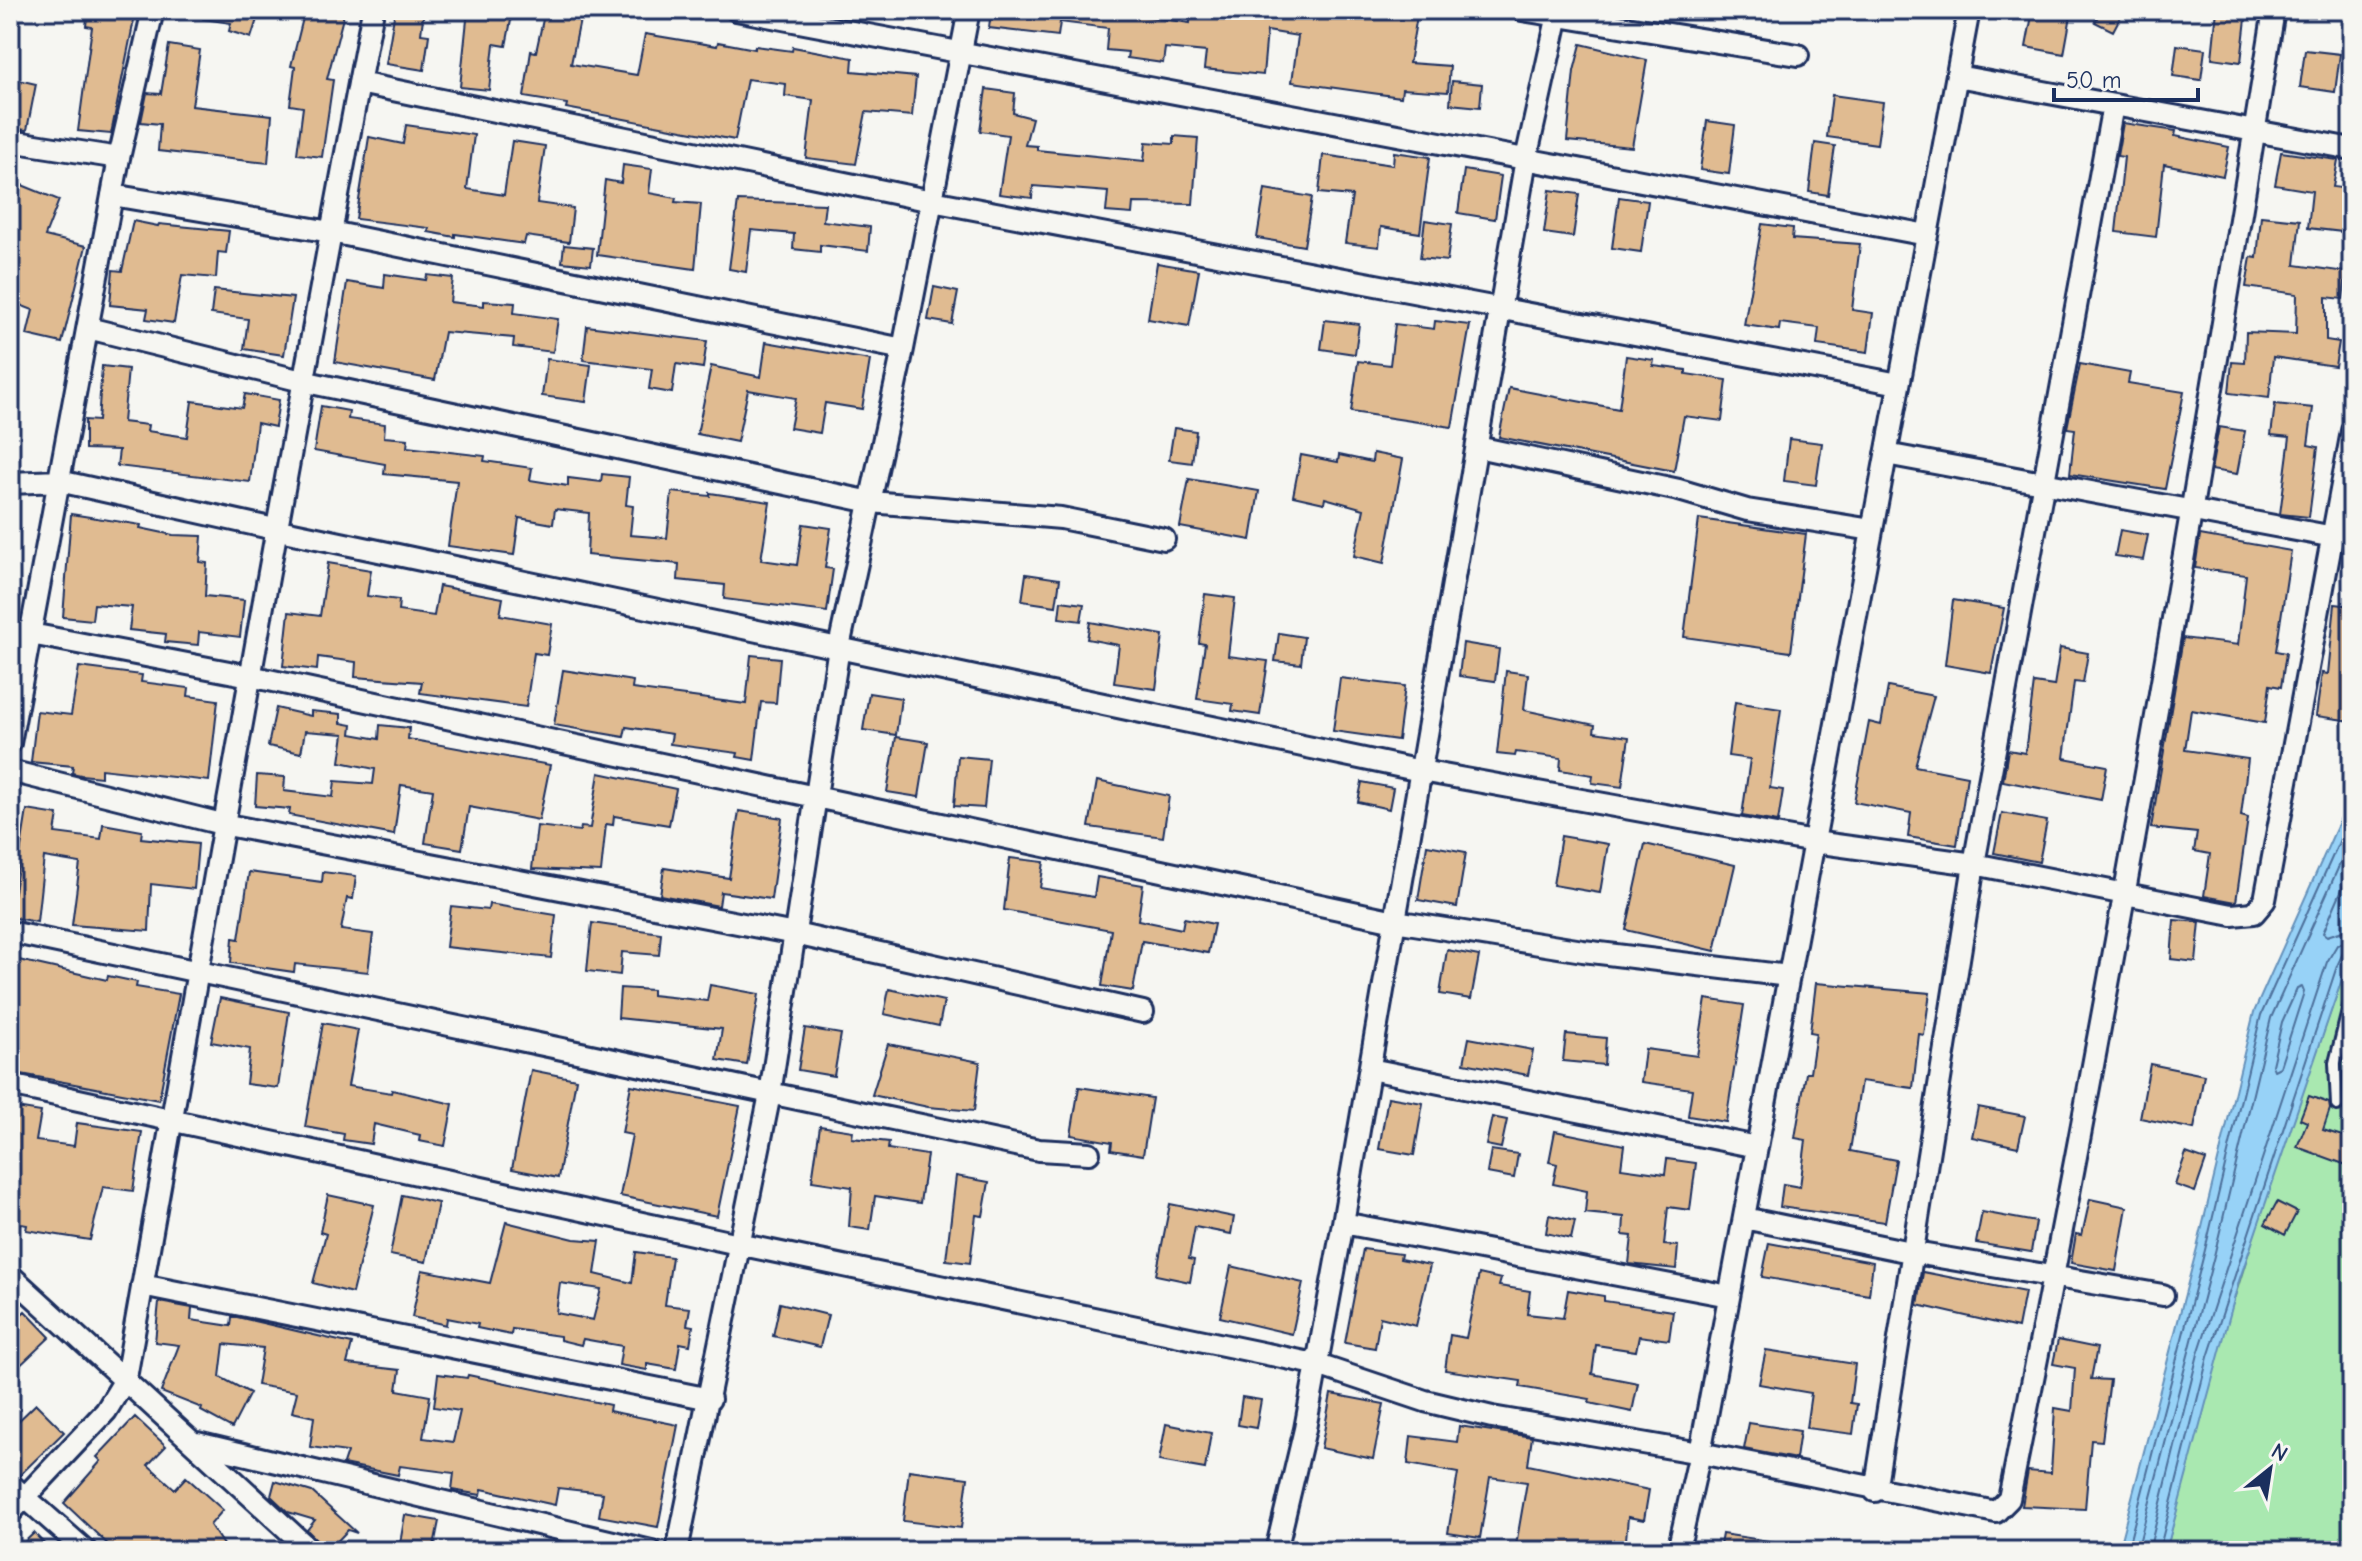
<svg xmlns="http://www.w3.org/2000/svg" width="2362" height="1561" viewBox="0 0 2362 1561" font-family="'Comic Neue',sans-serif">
	<rect width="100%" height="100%" fill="#f6f6f2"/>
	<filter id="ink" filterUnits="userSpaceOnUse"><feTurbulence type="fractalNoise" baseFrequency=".0125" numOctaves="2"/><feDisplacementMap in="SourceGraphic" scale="16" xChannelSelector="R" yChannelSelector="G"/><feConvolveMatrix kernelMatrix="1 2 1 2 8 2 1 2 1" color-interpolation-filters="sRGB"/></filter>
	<g filter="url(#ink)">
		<path fill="#a9e8b0" stroke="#628c87" stroke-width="2" d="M2352,950V1551H2166L2215,1360L2264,1204Z"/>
		<path fill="#97d2f7" stroke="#6591ba" stroke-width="2" d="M2352,793V950L2239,1281L2166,1551H2118L2197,1248L2254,1012Z"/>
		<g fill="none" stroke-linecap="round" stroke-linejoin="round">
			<path stroke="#4d709b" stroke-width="2" d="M2352,866L2323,933L2327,936L2352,928
				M2302,987L2304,992L2280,1067L2274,1070L2272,1065L2282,1022L2297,989Z
				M2127,1551L2205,1250L2261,1015L2352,813
				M2137,1551L2215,1252L2271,1018L2352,837
				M2149,1551L2198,1354L2327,962L2337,945L2352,940
				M2159,1551L2208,1357L2337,966L2343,953L2352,950"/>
		</g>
		<path fill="#e0bb91" stroke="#1b2f5e" stroke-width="2" fill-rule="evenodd" d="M88,10H136L111,134L78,131L92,27L86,26Z
			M203,10H260L251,38L229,31L231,23L203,19Z
			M305,10H345L327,79L333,80L322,157L297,154L303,107L290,105L295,67L291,66Z
			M395,10H424L421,34L429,35L424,70L386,64Z
			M468,10H513L506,46L494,44L489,90L460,87Z
			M545,10H582L571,64L637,75L645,34L717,46L718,42L755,49V46L792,51L793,47L853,58L852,71L916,77L912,116L866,112L856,164L806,158L813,100L785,96L786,84L747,79L735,140L566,108L567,104L524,97L531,51L536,52Z
			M991,10H1103L1190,23L1191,10H1418L1409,63L1450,66L1448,92L1402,89L1401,97L1292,82L1298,36L1267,31L1263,75L1204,69L1206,52L1165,48L1163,63L1127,58L1128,52L1106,50L1108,28L1060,22L1058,36L989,28Z
			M2033,10H2072L2064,54L2026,47Z
			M2101,10H2124L2113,31L2095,22Z
			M2217,10H2247L2241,62L2212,58Z
			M1581,44L1647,60L1632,147L1567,141L1574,71Z
			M169,45L200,50L192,106L272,115L268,163L158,151L160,124L141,122L147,93L161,94Z
			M2177,45L2205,49L2201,80L2173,76Z
			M2305,50L2340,54L2335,92L2300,87Z
			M10,78L36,84L27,130L10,128Z
			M1452,81L1482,84L1480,107L1450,104Z
			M986,89L1015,93L1013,113L1032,118L1025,145L1037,146V150L1144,161L1146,142L1174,144V136L1198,138L1193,204L1133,203L1132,214L1106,212L1108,192L1033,186L1032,198L999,194L1008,135L980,131Z
			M1832,95L1883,102L1877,144L1827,137Z
			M1707,121L1735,125L1729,174L1700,170Z
			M2123,123L2176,131L2175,136L2229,147L2223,176L2164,164L2156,237L2116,232L2124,157L2117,156Z
			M406,125L474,135L467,189L504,195L512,141L545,146L537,203L573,208L569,242L526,236L524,244L455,234V237L428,232L429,228L356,219L369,137L403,144Z
			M1815,143L1835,146L1828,195L1809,192Z
			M1394,152L1430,157L1420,233L1381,227L1379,247L1345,243L1352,196L1319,193L1323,155L1393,165Z
			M2281,152L2338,160L2333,187L2349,189L2352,233L2308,228L2312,191L2275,185Z
			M623,165L652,169L649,193L676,198L675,202L701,204L695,269L597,255L605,180L621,183Z
			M1464,170L1501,176L1495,219L1458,213Z
			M17,183L59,200L45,236L86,246L62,343L27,335L33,310L10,301V202Z
			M1265,189L1312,197L1304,246L1257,238Z
			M1550,190L1579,194L1573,237L1544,233Z
			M1619,197L1648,201L1641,252L1612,248Z
			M738,201L825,204L823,221L870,227L868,251L820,245V252L793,249L794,234L751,230L746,272L729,269Z
			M2261,216L2300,220L2295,265L2346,272L2343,299L2326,297V340L2339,342L2335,366L2273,357L2269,398L2229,393L2232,362L2245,363L2246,332L2296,334L2297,294L2246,287L2251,257L2257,258Z
			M1425,220L1452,224L1447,261L1420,258Z
			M133,221L158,226L159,224L229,231L226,253L218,252L216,278L182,275L174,323L146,319L148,309L110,305L113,270L122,271Z
			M1762,224L1793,228L1792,239L1860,244L1852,310L1873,313L1868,352L1817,345L1819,328L1780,323L1779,330L1744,325Z
			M564,245L593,248L591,265L562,262Z
			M1157,263L1199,270L1189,326L1148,319Z
			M385,274L426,280L427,275L453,278L450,302L484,306V301L515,303L514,313L558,319L553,352L513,347L514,338L444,332L435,380L335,362L347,282L384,288Z
			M934,287L958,292L952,324L928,320Z
			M214,290L293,298L284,355L244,349L248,319L211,314Z
			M1325,320L1359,324L1355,354L1321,349Z
			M1435,321L1470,325L1452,427L1351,412L1358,361L1390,365L1395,324L1434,329Z
			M587,326L707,341L703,368L676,364L672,393L649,389L652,369L583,360Z
			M766,342L870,360L862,409L825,403L820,433L790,428L796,398L748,390L737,442L697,434L711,366L761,377Z
			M1626,356L1654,360L1653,366L1686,370V374L1727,380L1722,421L1684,416L1674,471L1499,437L1509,388L1619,409Z
			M547,359L591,365L586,402L542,396Z
			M2080,364L2130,373L2128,383L2184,392L2165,489L2070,474L2075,429L2067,428Z
			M102,366L128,369L123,422L148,425L147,431L187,437L192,401L242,408L245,394L279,400L275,427L257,423L250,482L117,466L119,450L85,449V420L98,421Z
			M2275,404L2313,408L2308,445L2318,447L2309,517L2280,514L2290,437L2271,435Z
			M321,406L349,411L348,419L385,424L384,437L408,439L407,447L485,456L484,461L532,468L530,480L568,486V478L601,482L602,474L629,477L626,505L633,506L630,535L667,538L672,492L710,496V493L770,502L761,560L797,565L803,524L831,528L825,568L833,569L827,612L724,599L725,585L678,580L679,564L587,555L589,513L555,509L553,524L519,518L514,555L448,546L457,481L384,474L385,464L314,451Z
			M2219,427L2245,431L2237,474L2211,470Z
			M1174,428L1196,431L1192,463L1169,460Z
			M1789,439L1822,443L1816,485L1784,481Z
			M1373,453L1403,459L1384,563L1354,556L1364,509L1325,498L1324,503L1293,496L1301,455L1338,462L1339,455L1372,462Z
			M1189,479L1259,491L1251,540L1180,527Z
			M71,514L141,525L140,528L173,535L202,536L200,562L207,563L205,596L244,600L240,637L199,632L198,645L165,642L166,634L129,630L132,607L94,604L92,620L63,617Z
			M1699,519L1806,534L1791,652L1684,637Z
			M2120,530L2148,535L2143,560L2115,556Z
			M2200,535L2291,551L2276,651L2286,653L2281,687L2270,685L2265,723L2191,710L2185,750L2248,759L2241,816L2248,818L2236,902L2204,896L2210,854L2194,851L2197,833L2151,828L2183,638L2238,645L2246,575L2195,568Z
			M328,563L371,570L367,596L399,600L398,611L434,616L439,586L503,598L500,615L552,624L547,655L534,653L526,707L420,693L422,682L355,677L356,662L318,657L317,670L283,666L289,612L320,616Z
			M1026,574L1060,579L1056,606L1022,601Z
			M1205,594L1235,598L1228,656L1268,661L1260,715L1232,711L1233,704L1197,699L1205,644L1199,643Z
			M1953,600L2004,608L1991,673L1945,665Z
			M1061,601L1084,604L1081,621L1059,618Z
			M2335,604L2352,606V721L2316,716L2322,673L2328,674Z
			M1090,622L1163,635L1156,689L1114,683L1119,645L1087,639Z
			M1279,633L1304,637L1301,664L1275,661Z
			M1463,643L1499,649L1495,681L1459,676Z
			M2060,648L2088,653L2083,683L2074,682L2064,758L2107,766L2101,800L2003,781L2008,750L2025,753L2034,683L2054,686Z
			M751,655L780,658L776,703L761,702L754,760L737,757L738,753L670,744L672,734L626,727L624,737L554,725L563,670L633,681L632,689L746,704Z
			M79,667L142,675L141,682L189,688L188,696L218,700L209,781L101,769V777L81,775L72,773L73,766L31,762L37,711L71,715Z
			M1506,671L1528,674L1524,710L1595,725L1594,732L1629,737L1622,787L1592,783L1593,775L1560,770L1561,758L1516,752L1515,756L1497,754Z
			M1340,678L1405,686L1398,740L1333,731Z
			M1888,687L1934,696L1915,766L1967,776L1957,845L1908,837L1911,813L1854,802L1869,722L1881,725Z
			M869,693L901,698L896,735L863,730Z
			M1735,702L1781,709L1770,788L1783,790L1778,822L1742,816L1750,759L1728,756Z
			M276,708L311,716V711L341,714V723L352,725L351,734L379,739L380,725L409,728L408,739L550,765L539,820L469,807L462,849L425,843L433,790L401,785L394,835L289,815L290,809L255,806L257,775L285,777L284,791L333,797L335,781L373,784L375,769L340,762L344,734L305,731L301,753L268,746Z
			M896,737L928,742L919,797L887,792Z
			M958,756L989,759L984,808L954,806Z
			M599,773L676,789L669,825L614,816L613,825L606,824L601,872L532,869L537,826L580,831L581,827L590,828Z
			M1097,781L1169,796L1163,837L1089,827Z
			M1362,782L1393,788L1389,809L1358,802Z
			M27,810L58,815L55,833L101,839L103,824L142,831L141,838L198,844L194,889L151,884L149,931L72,925L80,863L44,857L37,922L10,917Z
			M739,811L782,818L771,899L721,892L719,906L660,895L664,868L729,878Z
			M2002,813L2047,821L2039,862L1994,853Z
			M1561,836L1608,844L1600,893L1553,885Z
			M1645,844L1735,865L1715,951L1626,930Z
			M1427,845L1466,852L1457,907L1418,900Z
			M1010,858L1044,862L1040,888L1094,897L1097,877L1143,885L1138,920L1182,929L1184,918L1214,924L1208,953L1142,941L1133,991L1102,986L1111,930L1004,910Z
			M249,872L322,882L323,872L356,876L353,899L347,898L341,930L373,934L368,972L295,964L294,972L231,963L233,938L239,939Z
			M489,904L556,915L551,958L446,947L451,906L488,910Z
			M2174,920L2200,922L2196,962L2171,959Z
			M592,923L661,933L659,955L622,952L620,975L587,971Z
			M1447,950L1479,956L1471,999L1440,994Z
			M10,958L107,980L108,976L137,982L136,987L179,994L159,1100L11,1072L14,1055H10Z
			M1816,983L1930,993L1924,1035L1919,1034L1913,1088L1861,1081L1850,1151L1896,1160L1885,1222L1780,1207L1783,1184L1800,1187L1806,1140L1795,1138L1806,1073H1810L1816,1033L1810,1032Z
			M710,985L759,994L747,1065L717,1060L722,1029L618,1018L620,988L652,990V995L707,1001Z
			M889,989L944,1001L939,1026L884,1014Z
			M220,998L289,1012L278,1088L246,1084L250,1049L211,1042Z
			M1706,999L1744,1005L1726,1122L1688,1116L1692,1089L1641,1082L1645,1049L1697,1056Z
			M323,1023L358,1030L348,1086L391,1093L392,1090L453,1104L445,1146L419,1141L420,1135L374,1124L371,1144L343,1140L344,1134L305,1127Z
			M805,1028L841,1034L834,1076L798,1070Z
			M1566,1034L1606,1038L1604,1065L1563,1061Z
			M1469,1038L1533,1050L1528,1075L1464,1063Z
			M888,1044L980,1062L974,1111L928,1107L872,1095Z
			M2150,1064L2204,1075L2194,1129L2140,1118Z
			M531,1070L576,1079L558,1178L512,1169Z
			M631,1085L740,1106L717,1216L620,1196L632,1135L622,1133Z
			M1079,1087L1152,1098L1143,1155L1111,1150L1112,1142L1071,1135Z
			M2309,1096L2329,1103L2330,1109L2323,1130L2352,1139V1167L2297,1147L2307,1122L2300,1119Z
			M1388,1097L1423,1103L1414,1155L1379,1149Z
			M10,1107L41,1112L36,1141L74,1146L77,1123L142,1132L133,1191L103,1187L90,1240L26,1230L27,1225L10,1222Z
			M1978,1107L2025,1116L2018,1147L1972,1137Z
			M1492,1117L1507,1120L1501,1148L1486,1145Z
			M820,1126L853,1131L852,1138L889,1142L888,1149L927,1155L920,1203L875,1196L870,1230L849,1227L852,1187L812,1181Z
			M1555,1131L1624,1145L1621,1168L1665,1174L1667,1159L1696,1163L1690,1210L1668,1207L1664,1245L1678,1246L1676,1269L1629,1264L1632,1236L1623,1235L1624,1217L1585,1213L1587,1191L1553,1184L1557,1164L1549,1162Z
			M1491,1150L1518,1154L1514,1178L1487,1173Z
			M2186,1153L2206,1160L2195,1192L2175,1185Z
			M956,1176L989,1182L983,1216L976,1215L970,1263L946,1260Z
			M328,1195L374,1205L352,1293L313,1283L326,1234L320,1232Z
			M402,1195L438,1203L426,1262L390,1255Z
			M2090,1199L2127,1207L2116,1271L2071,1263L2076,1234L2082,1235Z
			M2277,1202L2297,1212L2285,1235L2265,1224Z
			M1170,1204L1234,1217L1231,1234L1195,1227L1189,1259L1194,1260L1190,1282L1156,1275Z
			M1982,1212L2036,1222L2031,1252L1976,1243Z
			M1549,1215L1575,1221L1571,1239L1546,1233Z
			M506,1222L574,1239L600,1241L595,1274L632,1283L636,1252L672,1257L665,1305L690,1308L687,1325L693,1326L690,1345L680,1343L676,1369L647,1364V1370L619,1365L622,1346L583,1339L581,1345L560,1340V1336L512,1329L511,1335L477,1328L478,1324L447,1318L446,1325L412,1317L422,1270L490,1283ZM560,1283L601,1289L593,1320L556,1313Z
			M1769,1243L1873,1262L1869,1295L1762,1277Z
			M1363,1249L1401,1254L1400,1259L1430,1265L1416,1326L1380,1317L1375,1348L1345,1343Z
			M1231,1266L1303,1283L1292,1334L1220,1317Z
			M1923,1272L2025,1292L2018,1328L1918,1305Z
			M1479,1274L1501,1279L1499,1286L1530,1291L1527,1314L1563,1318L1568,1290L1604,1296V1301L1673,1311L1669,1340L1639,1336L1636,1351L1596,1345L1592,1374L1638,1383L1632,1412L1589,1403L1590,1399L1520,1387L1521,1381L1445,1370L1450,1335L1466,1338Z
			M159,1302L192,1308L191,1320L231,1326L232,1317H237L352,1344L347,1364L400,1370L397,1390L430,1396L423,1438L453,1442L460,1411L434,1407L438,1374L467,1378L468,1375L610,1405L609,1411L678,1425L658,1527L599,1516L603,1493L558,1488L555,1505L482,1489L481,1495L452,1490L454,1473L400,1466L398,1475L343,1464L347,1452L310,1447L314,1417L292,1412L297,1392L257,1385L263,1348L224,1344L220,1377L250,1393L232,1428L201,1411L202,1408L161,1392L179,1345L155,1342Z
			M780,1303L828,1315L820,1347L773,1336Z
			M25,1311L50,1337L10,1375V1325Z
			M2058,1340L2097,1348L2091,1379L2110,1380L2102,1441L2091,1440L2085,1509L2022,1506L2028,1471L2051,1473L2055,1408L2072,1411L2075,1368L2053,1364Z
			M1766,1350L1855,1364L1850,1403L1857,1404L1853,1434L1806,1428L1811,1393L1759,1384Z
			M1331,1394L1384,1404L1373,1459L1321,1448Z
			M1242,1397L1261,1400L1256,1428L1238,1425Z
			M36,1404L64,1432L20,1475L10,1468V1429Z
			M135,1417L166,1446L148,1465L175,1489L186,1477L223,1510L210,1525L227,1551H115L64,1503L101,1461L97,1457Z
			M1749,1423L1800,1431L1796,1459L1744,1449Z
			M1166,1424L1211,1433L1205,1469L1159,1461Z
			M1459,1426L1532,1437L1528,1465L1649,1490L1644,1520L1628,1517L1625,1551H1515L1527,1482L1490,1477L1480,1538L1448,1533L1458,1473L1408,1464L1411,1436L1457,1442Z
			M909,1470L968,1478L961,1528L903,1521Z
			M275,1481L312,1492L357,1533L348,1530L328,1551L307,1530L315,1520L288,1512L271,1496Z
			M405,1515L439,1521L433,1551L399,1549Z
			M34,1533L51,1551H15Z
			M1722,1534L1776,1542L1775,1551H1719Z"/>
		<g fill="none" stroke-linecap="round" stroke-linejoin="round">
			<g stroke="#1b2f5e" stroke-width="16">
				<path id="service" d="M2337,1105L2335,1063L2352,995"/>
			</g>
			<g stroke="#1b2f5e" stroke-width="26">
				<path id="minor" d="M736,10L1927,235
					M1522,10L1798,55
					M1957,76L2352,149
					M359,83L932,201L1899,384
					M10,141L119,158
					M112,195L331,232L903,349
					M88,328L302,381L871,502L1061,518L1164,539
					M1477,447L1679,490L1747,510L1872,530
					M1886,454L2334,537
					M10,483L59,481L279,530L1421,771L1814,842L1974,864L2232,915L2254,913L2265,900L2352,431
					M10,630L250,676L1395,921L1583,951L1789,976
					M10,743L119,158L153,10
					M10,771L222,824L795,934L1143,1012
					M10,932L1039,1150L1089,1153
					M1370,1069L1757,1147
					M10,1085L738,1244L1315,1364L1425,1401L1492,1417L1700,1453L1996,1512L2009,1499C2109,1005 2194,508 2274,10
					M1744,1218L1915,1253L2163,1295
					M1343,1223L1729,1296
					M10,1275L311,1551
					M142,1285L710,1399
					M197,1443L651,1551
					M10,1484L86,1551
					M1875,1491L1974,864L2113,105
					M10,1513L106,1411L126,1378C207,922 286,465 373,10
					M677,1551L770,1094L839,647L903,349L969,10
					M1276,1551L1305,1429L1343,1223L1526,159L1559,10
					M1678,1551L1700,1453L1969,10"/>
			</g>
			<use href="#service" stroke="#f6f6f2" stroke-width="10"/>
			<use href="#minor" stroke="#f6f6f2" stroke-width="20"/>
		</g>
	</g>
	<rect width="2362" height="1561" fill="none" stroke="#f6f6f2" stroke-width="40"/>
	<rect x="20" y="20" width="2322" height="1521" fill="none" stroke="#1b2f5e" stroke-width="3" filter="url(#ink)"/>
	<g transform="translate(2270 1469) rotate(30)" stroke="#f6f6f2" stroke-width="6" paint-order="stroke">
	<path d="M0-6L14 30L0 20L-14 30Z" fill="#1b2f5e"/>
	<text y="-12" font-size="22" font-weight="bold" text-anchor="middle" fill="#1b2f5e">N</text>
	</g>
	<path d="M2054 88v12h144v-12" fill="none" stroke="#1b2f5e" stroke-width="4"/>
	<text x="2066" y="88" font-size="24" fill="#1b2f5e" stroke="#f6f6f2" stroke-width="6" paint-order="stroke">50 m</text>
</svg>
